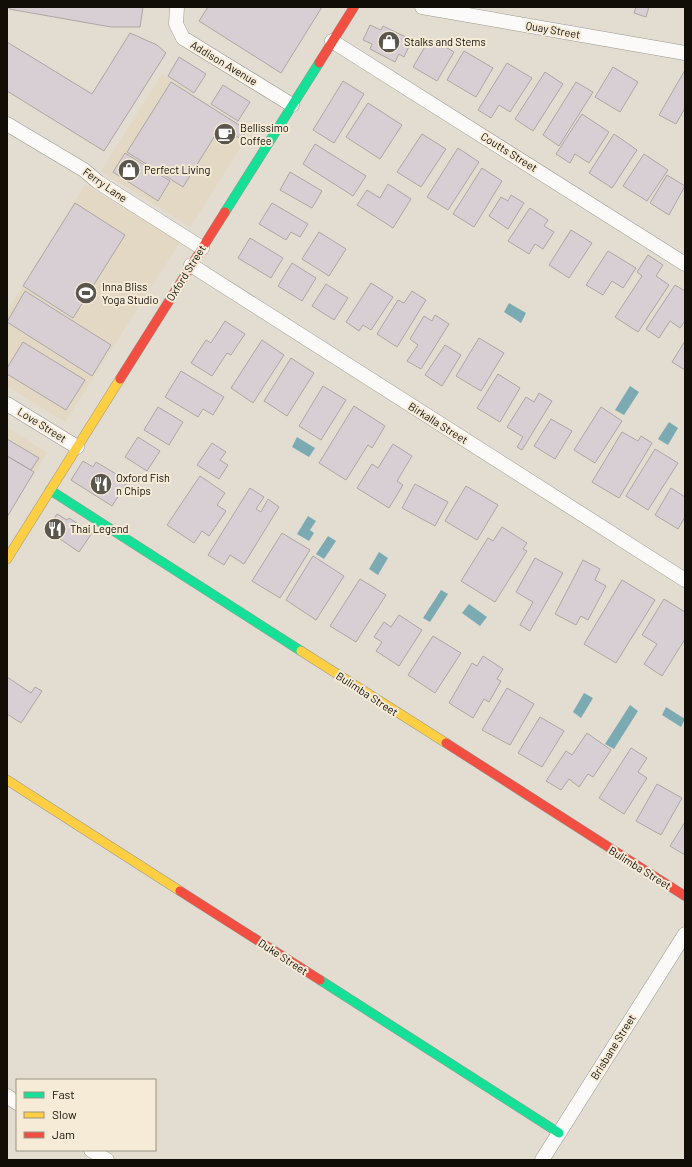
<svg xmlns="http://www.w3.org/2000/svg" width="692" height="1167" viewBox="0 0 692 1167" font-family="Barlow,sans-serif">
	<rect width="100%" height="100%" fill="#e2dcd1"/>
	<path fill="#e3d8c4" d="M162,74L251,131L190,227L101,171Z
		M85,185L180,242L65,422L7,386V311Z
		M7,427L47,453L7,517Z"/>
	<path fill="#7caab2" d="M509,303L526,313L521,323L504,312Z
		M630,386L639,392L624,415L615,410Z
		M669,422L678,428L668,445L658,439Z
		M297,437L315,448L309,457L292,447Z
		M308,516L316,521L310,530L314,533L309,541L297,534Z
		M328,536L336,541L324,559L316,554Z
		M379,552L388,558L378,575L369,569Z
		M441,590L448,594L430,622L423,618Z
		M469,604L487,617L480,626L462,613Z
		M584,693L593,698L581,718L573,712Z
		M630,705L638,711L614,749L605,744Z
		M666,707L685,719L681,727L662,715Z"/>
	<path fill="#d7cfd3" stroke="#aca7a5" d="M9,7H143L140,27H111L9,9Z
		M208,7H322L281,73L199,21Z
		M636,7H649L646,17L634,13Z
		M370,25L381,30L383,26L412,40L404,57L399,54L395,62L370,49L372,44L363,40Z
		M130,33L157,45L166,53L104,151L7,91V42L92,94Z
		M430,38L454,52L437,81L413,67Z
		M464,51L493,68L476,97L447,80Z
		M179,57L206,74L194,93L168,76Z
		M507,63L532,78L510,112L499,105L491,118L478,110Z
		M613,67L638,82L620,112L595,97Z
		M685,70V108L676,124L659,115Z
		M545,72L563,84L533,131L515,119Z
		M343,81L364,94L334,143L313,130Z
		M171,82L247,130L241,139L221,126L183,187L127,152Z
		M576,82L593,92L559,146L543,135Z
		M223,85L250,102L238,121L211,104Z
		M368,103L402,125L380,159L346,137Z
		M582,114L609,132L589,163L575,154L570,163L556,154Z
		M422,134L446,149L421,187L397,172Z
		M614,134L637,150L612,188L589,173Z
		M315,144L366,176L353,196L303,164Z
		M458,148L479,162L448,210L427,197Z
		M125,153L170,181L158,201L113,172Z
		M644,154L668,170L647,201L623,186Z
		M482,168L502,181L474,227L453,214Z
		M290,172L322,191L312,208L280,190Z
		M667,175L685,186L669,215L650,203Z
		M388,184L411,199L393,228L357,205L367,190L380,198Z
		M511,195L524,203L508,229L489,216L501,197L508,201Z
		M75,203L125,235L73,318L23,286Z
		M272,203L308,224L300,237L291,232L286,240L259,224Z
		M530,208L548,220L544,226L554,232L543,249L535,244L529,254L508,241Z
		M571,230L592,243L569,278L549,265Z
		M319,232L346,249L329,276L302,259Z
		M250,238L283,258L271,278L238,258Z
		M608,251L636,268L623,288L612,281L603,295L586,285Z
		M648,255L663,265L656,276L669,285L638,332L615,317L642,276L637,272Z
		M292,263L316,278L302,301L278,286Z
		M371,283L393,297L371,330L363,325L359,331L346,322Z
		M326,284L348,298L334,320L312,306Z
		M675,285L685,291V321L680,328L670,321L659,338L646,329Z
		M25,291L111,345L92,376L7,322Z
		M412,291L426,300L397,347L377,334L398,300L404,303Z
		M435,315L449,324L421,369L407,361L418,345L410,339L424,316L432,321Z
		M225,321L245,334L231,355L227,353L212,376L191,363L206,340L211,343Z
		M479,338L504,353L481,391L456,376Z
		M262,340L284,355L253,403L231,388Z
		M685,341V370L672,362Z
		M23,342L85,380L66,410L7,374V368Z
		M445,345L461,355L442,386L425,375Z
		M291,358L314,373L287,416L264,401Z
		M181,371L224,397L213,415L203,409L198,417L165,397Z
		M498,374L520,388L500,422L477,408Z
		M323,386L346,400L321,440L299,426Z
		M539,393L552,401L522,450L517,447L523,437L507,427L526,397L534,402Z
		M354,406L385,426L372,448L368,445L346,480L319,463Z
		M158,407L183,422L169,445L144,430Z
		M601,407L622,421L595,463L574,450Z
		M551,419L572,431L555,459L534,446Z
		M622,432L638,441L641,436L652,443L619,498L592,482Z
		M138,437L160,451L147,471L125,457Z
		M7,439L39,458L31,470L7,456Z
		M212,443L226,452L220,460L228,465L219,479L197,465Z
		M393,444L412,456L397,481L403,485L389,508L357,488L372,464L378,468Z
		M655,449L678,463L648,510L626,496Z
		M7,456L34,472L7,517Z
		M83,461L93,467L96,462L128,481L112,506L71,480Z
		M200,476L225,493L217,505L226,511L209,536L202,531L194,543L167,525Z
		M415,484L448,502L435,526L402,508Z
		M466,486L498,505L477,540L445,521Z
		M250,488L264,497L256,509L261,512L268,499L279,507L244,564L230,555L224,565L208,555Z
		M671,488L685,497V517L678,529L655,515Z
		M57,514L67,520L69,518L92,533L79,552L47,530Z
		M502,527L527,543L523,549L527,551L495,602L461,581L488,538L493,541Z
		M282,533L310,550L280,598L252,581Z
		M313,556L344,576L316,620L286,600Z
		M535,558L563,573L530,631L520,625L533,602L516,592Z
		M583,560L600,569L595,580L606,586L588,620L581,616L576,625L555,614Z
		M360,579L386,595L356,642L330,626Z
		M622,580L655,600L616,663L584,644Z
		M664,599L685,612V639L662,676L644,664L657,644L642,635Z
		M399,615L422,630L399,666L376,651L382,642L374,637L384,622L391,627Z
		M433,636L461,653L435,693L408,675Z
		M483,656L503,669L497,679L501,681L489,702L484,699L473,718L449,703L472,663L477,666Z
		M7,677L31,693L35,687L42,691L21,723L7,714Z
		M507,688L534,704L510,745L482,730Z
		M540,717L564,731L542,767L518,753Z
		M587,733L611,750L593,777L588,774L579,787L569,779L561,790L546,781L566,751L572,755Z
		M631,748L647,758L638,772L647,778L624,814L599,798Z
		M657,784L682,798L661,835L636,821Z
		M685,822V855L670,846Z"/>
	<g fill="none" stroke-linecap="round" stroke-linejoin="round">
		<g stroke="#9b978e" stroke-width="15">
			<path id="street" d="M177,7L176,24L183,38L292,105
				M422,7L685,53
				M332,41L685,264
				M7,124L84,170L98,182L202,248
				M191,265L685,580
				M7,404L77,447
				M7,1096L17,1103
				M91,1150L107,1160
				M542,1160L685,934"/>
		</g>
		<g stroke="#9b978e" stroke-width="10">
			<path id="fast" d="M225,212L319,63
				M50,490L301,651
				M320,980L559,1133"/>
		</g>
		<g stroke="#9b978e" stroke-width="10">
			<path id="slow" d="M7,559L120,379
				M301,651L446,743
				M7,780L180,891"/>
		</g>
		<g stroke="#9b978e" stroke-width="10">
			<path id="jam" d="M319,63L354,7
				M120,379L225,212
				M446,743L685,896
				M180,891L320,980"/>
		</g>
		<use href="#street" stroke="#fbfaf8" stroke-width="14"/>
		<use href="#fast" stroke="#16e098" stroke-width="9"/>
		<use href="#slow" stroke="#ffcf43" stroke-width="9"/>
		<use href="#jam" stroke="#f24e42" stroke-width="9"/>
	</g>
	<defs>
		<g id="shop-disc" transform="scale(1.15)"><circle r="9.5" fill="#5a564e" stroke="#f6ebd7"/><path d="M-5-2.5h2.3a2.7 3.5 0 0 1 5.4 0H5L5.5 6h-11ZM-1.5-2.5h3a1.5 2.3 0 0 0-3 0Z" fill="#fff"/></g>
		<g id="cafe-disc" transform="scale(1.15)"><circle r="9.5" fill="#5a564e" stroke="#f6ebd7"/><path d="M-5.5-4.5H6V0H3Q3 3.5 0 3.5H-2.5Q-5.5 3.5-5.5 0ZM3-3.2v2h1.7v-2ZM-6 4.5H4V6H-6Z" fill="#fff"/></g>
		<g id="stadium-disc" transform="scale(1.15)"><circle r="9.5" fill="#5a564e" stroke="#f6ebd7"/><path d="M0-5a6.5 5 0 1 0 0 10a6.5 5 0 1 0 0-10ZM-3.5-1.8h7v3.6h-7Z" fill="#fff"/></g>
		<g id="restaurant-disc" transform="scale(1.15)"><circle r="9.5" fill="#5a564e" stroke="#f6ebd7"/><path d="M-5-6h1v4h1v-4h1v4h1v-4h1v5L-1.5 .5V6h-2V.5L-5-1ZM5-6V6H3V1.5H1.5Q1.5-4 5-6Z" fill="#fff"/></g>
	</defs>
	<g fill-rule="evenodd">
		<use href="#shop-disc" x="389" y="42"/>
		<use href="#cafe-disc" x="225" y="134"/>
		<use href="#shop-disc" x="129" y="170"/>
		<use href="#stadium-disc" x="86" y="293"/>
		<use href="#restaurant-disc" x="101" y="484"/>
		<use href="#restaurant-disc" x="55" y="529"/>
	</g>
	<g text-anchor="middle" stroke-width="4" stroke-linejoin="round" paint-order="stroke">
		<g font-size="11" fill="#110e07" stroke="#f6ebd7">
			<text transform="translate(553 30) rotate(10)" y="4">Quay Street</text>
			<text transform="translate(224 63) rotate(31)" y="4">Addison Avenue</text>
			<text transform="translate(509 152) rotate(32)" y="4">Coutts Street</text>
			<text transform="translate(105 185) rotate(35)" y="4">Ferry Lane</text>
			<text transform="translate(186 273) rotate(-58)" y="4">Oxford Street</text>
			<text transform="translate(438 423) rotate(32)" y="4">Birkalla Street</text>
			<text transform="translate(42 425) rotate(32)" y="4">Love Street</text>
			<text transform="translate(367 694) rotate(33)" y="4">Bulimba Street</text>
			<text transform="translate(640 868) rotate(32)" y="4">Bulimba Street</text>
			<text transform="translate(283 957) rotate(33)" y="4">Duke Street</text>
			<text transform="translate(613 1047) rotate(-58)" y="4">Brisbane Street</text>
		</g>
		<g font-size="11" fill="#110e07" stroke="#f6ebd7" text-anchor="start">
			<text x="404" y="46">Stalks and Stems</text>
			<text x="240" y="132">Bellissimo<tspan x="240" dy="13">Coffee</tspan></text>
			<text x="144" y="174">Perfect Living</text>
			<text x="102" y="291">Inna Bliss<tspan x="102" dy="13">Yoga Studio</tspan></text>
			<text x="116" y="482">Oxford Fish<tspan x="116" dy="13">n Chips</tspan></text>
			<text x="70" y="533">Thai Legend</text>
		</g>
	</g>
	<rect width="692" height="1167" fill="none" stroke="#110e07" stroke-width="16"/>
	<rect x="16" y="1079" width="140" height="72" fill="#f6ebd7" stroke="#9a9384"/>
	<rect x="24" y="1092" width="20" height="6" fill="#16e098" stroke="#9a9384"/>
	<text x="52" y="1099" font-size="12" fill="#110e07">Fast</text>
	<rect x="24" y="1112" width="20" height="6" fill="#ffcf43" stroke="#9a9384"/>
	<text x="52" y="1119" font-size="12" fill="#110e07">Slow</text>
	<rect x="24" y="1132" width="20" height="6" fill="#f24e42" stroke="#9a9384"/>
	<text x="52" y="1139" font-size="12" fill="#110e07">Jam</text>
</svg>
